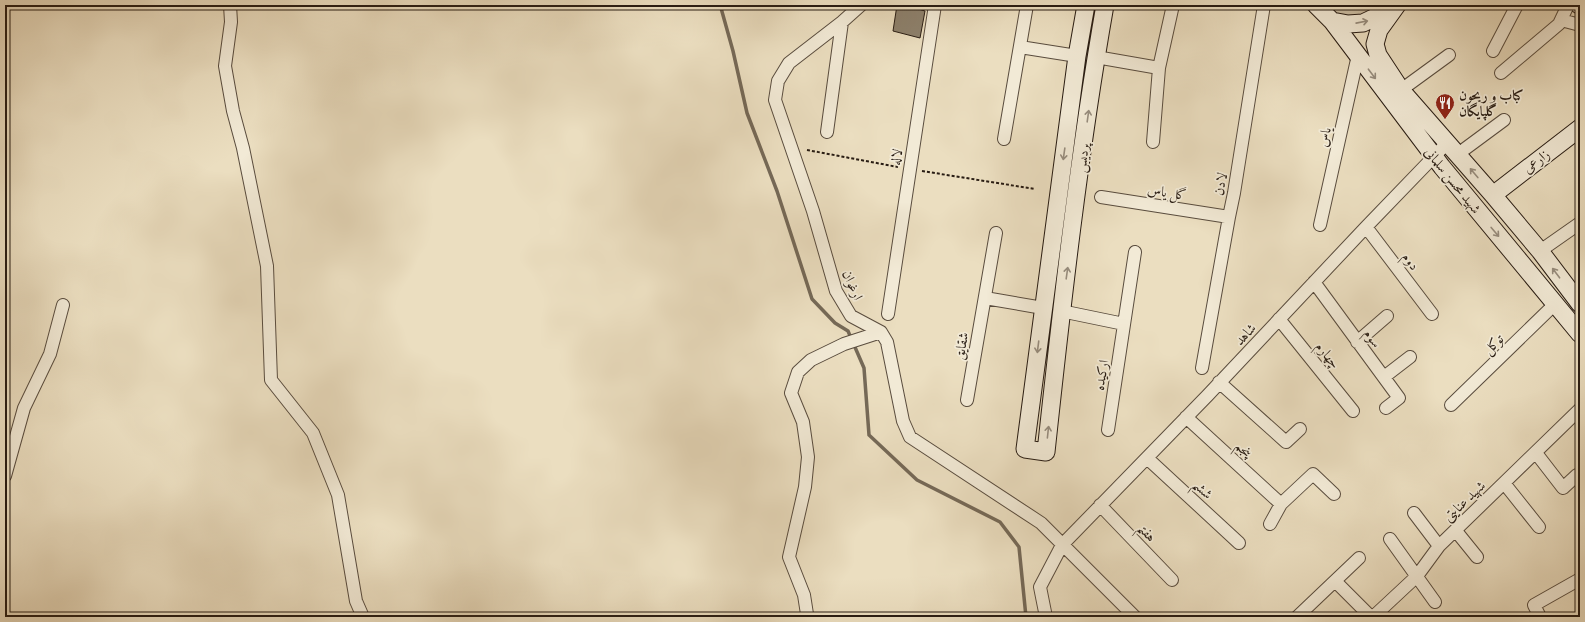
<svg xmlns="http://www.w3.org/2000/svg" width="1585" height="622" viewBox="0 0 1585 622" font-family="'IM FELL English',Amiri,serif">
	<rect width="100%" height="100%" fill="#ebdec0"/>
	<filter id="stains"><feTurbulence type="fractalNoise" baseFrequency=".005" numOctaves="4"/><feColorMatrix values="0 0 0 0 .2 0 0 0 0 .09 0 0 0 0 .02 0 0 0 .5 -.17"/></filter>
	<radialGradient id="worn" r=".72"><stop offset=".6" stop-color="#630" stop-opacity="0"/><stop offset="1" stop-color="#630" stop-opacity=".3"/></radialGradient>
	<path fill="#cabda3" stroke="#796c5b" d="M1328,5H1383C1370,12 1353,21 1338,14C1334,12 1331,8 1328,5Z"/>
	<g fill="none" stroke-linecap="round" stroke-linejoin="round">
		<path stroke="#756957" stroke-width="3.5" d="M717,5L721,8L733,51L747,113L777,191L812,299L835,323L848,331L864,368L869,435L917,480L1000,522L1019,547L1026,617"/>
	</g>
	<path fill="#8d816d" stroke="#281c13" d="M897,5H904L925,11L920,38L893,31Z"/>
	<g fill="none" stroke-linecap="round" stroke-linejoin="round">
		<g stroke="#594c3e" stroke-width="14">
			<path id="street" d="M230,5L231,22L225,66L233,111L243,148L267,266L271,380L313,433L338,495L356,601L363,617
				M861,5L842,22L789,63L778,81L775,100L813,211L836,291L851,316L881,332L887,342L903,421L910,437L1041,523L1135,617
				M1561,20L1580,25
				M1020,47L1077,56
				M1493,51L1517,5
				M1096,57L1159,68
				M1501,73L1559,24L1568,5
				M1401,90L1449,55
				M827,132L842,22
				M1004,139L1027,5
				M1153,142L1159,68L1173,5
				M1458,154L1504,120
				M1101,197L1229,217
				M1320,225L1358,55
				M1366,227L1432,314
				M1540,251L1580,223
				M1314,282L1399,398L1386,408
				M985,298L1043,308
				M1061,311L1124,324
				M888,314L935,5
				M1279,319L1353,411
				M1357,342L1387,316
				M1202,368L1229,217L1234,193L1264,5
				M1384,377L1410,357
				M1219,382L1286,442L1300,429
				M967,400L996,233
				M1451,405L1555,304
				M1186,417L1281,504
				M1108,430L1135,252
				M1536,453L1563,488L1577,475
				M1147,458L1239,543
				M5,476L24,408L50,354L63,305
				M1504,483L1539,527
				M1100,505L1172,580
				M1414,513L1439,546
				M1270,524L1281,504L1313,474L1334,494
				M1456,531L1477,557
				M1390,539L1435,602
				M1335,581L1371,617
				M806,617L807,614L804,595L789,557L805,487L808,457L803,422L791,393L798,372L811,360L844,344L881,332
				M1046,617L1040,587L1062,545L1208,395L1366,227L1448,142
				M1297,617L1359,558
				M1373,617L1417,576L1439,546L1580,409
				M1540,617L1534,605L1580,579"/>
		</g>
		<g stroke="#281c13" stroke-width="19">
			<path id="secondary" d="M1086,5L1077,56L1025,449L1046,452C1062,303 1079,153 1105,5
				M1316,5L1332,21L1348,24L1363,23L1392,9
				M1397,5L1379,30L1375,44L1378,55L1401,90L1493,195L1540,251L1580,304
				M1579,5H1580
				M1332,21L1442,167L1580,334
				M1493,195L1580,128"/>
		</g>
		<path stroke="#281c13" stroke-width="2" stroke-dasharray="3 2" stroke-linecap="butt" d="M807,150L898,167
			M922,171L1035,189"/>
		<use href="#street" stroke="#f2ead6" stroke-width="12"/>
		<use href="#secondary" stroke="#f2ead6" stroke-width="17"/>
	</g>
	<defs><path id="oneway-shaft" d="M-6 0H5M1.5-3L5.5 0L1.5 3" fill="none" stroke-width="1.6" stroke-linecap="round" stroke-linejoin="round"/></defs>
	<g stroke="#978d7e">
		<use href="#oneway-shaft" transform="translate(1362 22) rotate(-11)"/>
		<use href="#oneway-shaft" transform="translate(1372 74) rotate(53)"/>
		<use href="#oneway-shaft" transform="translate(1088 116) rotate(-82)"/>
		<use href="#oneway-shaft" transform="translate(1064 154) rotate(98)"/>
		<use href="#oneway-shaft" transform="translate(1474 173) rotate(-130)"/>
		<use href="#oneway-shaft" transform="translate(1495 232) rotate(50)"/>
		<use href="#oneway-shaft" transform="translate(1067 273) rotate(-82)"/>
		<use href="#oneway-shaft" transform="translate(1556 273) rotate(-127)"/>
		<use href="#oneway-shaft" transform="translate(1038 347) rotate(97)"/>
		<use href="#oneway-shaft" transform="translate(1048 432) rotate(-84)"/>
	</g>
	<defs>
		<g id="restaurant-pin" transform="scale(1)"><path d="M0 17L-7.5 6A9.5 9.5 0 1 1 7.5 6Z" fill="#8f2418" stroke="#f2ead6"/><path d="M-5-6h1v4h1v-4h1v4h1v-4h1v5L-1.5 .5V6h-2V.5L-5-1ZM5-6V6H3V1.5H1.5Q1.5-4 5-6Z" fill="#fff"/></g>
	</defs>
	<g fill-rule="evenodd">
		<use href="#restaurant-pin" x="1445" y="103"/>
	</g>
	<g text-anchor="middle" stroke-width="3.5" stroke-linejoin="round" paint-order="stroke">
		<g font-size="14" font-weight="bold" fill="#281c13" stroke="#f2ead6" text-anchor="start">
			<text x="1459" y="100">کباب و ریحون<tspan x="1459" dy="16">گلپایگان</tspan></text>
		</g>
		<g font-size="14" fill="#281c13" stroke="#f2ead6">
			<text transform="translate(1324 137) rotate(-78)" y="5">یاس</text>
			<text transform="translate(896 157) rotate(-81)" y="5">لاله</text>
			<text transform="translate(1082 158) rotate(-82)" y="5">پردیس</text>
			<text transform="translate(1536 161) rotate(-38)" y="5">زارعی</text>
			<text transform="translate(1453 180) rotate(51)" y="5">شهید محسن سلمانی</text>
			<text transform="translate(1220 184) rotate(-80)" y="5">لادن</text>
			<text transform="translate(1167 192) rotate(9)" y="5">گل یاس</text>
			<text transform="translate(1411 261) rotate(53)" y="5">دوم</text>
			<text transform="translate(853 285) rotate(66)" y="5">ارغوان</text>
			<text transform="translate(1245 334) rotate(-47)" y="5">شاهد</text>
			<text transform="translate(1373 338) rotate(54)" y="5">سوم</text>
			<text transform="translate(1493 344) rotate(-44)" y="5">توکل</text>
			<text transform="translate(961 346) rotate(-80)" y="5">شقایق</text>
			<text transform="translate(1328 355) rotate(51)" y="5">چهارم</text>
			<text transform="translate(1101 375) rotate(-81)" y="5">ارکیده</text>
			<text transform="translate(1244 449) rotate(42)" y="5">پنجم</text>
			<text transform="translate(1203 489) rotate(43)" y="5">ششم</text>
			<text transform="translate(1464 501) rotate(-44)" y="5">شهید عنایتی</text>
			<text transform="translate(1147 532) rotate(46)" y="5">هفتم</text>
		</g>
	</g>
	<rect width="1585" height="622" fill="none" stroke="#ebdec0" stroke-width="20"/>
	<rect x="6" y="6" width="1573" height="610" fill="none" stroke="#281c13" stroke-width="2"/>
	<rect x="10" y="10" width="1565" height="602" fill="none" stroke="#281c13"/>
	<rect width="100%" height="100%" filter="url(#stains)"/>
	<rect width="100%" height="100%" fill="url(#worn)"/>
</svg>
